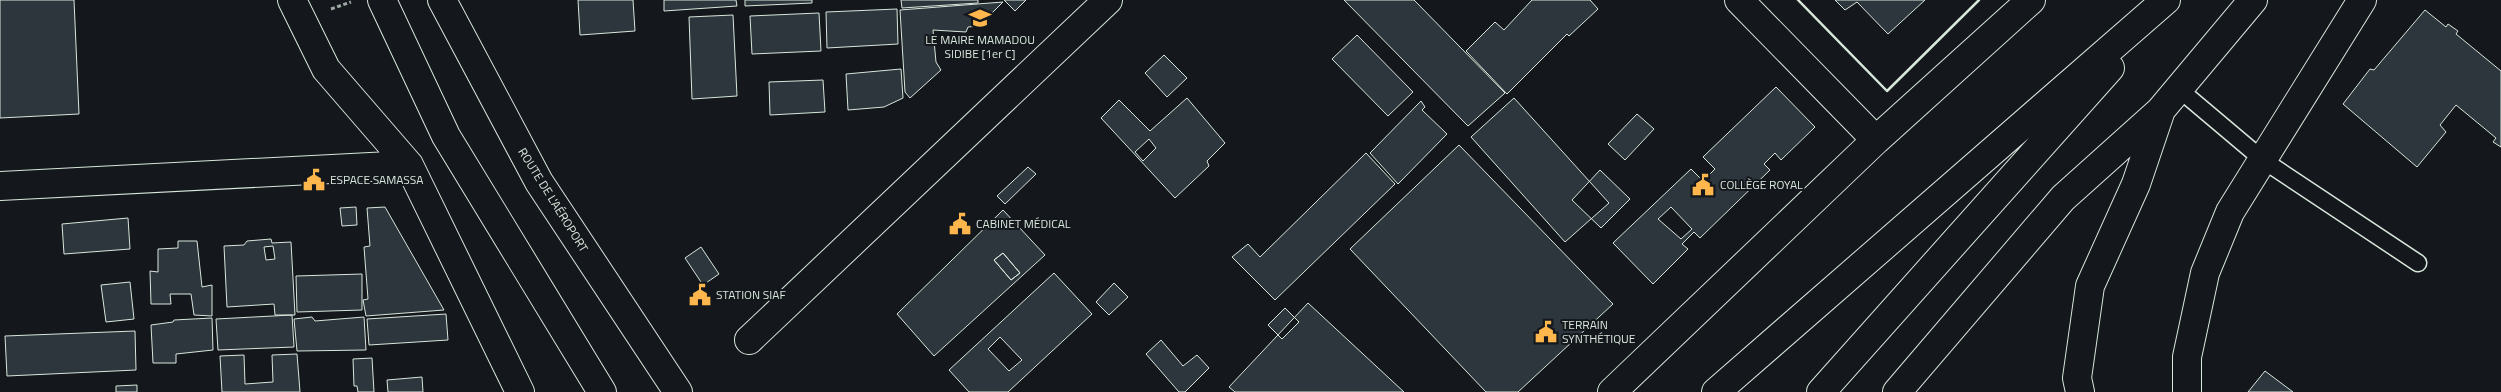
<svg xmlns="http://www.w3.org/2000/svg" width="2501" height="392" viewBox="0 0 2501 392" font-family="'Titillium Web',sans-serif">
	<rect width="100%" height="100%" fill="#14181c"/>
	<path fill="#2c363c" stroke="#d8e6dc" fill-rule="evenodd" d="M0,0H74L79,114L0,118Z
		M578,0H633L635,31L580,35Z
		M664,0H736L737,6L664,11Z
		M745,0H812V3L745,6Z
		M901,0H978V3L902,8Z
		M1004,0H1026L1015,11Z
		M1344,0H1414L1505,93L1468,126Z
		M1532,0H1590L1598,9L1569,36L1567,34L1507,94L1466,51L1495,22L1504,30Z
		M1835,0H1925L1888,34L1857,2L1845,10Z
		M1003,2L979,26L968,27L966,32L933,30L936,62L941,70L910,98L905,92L900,10Z
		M897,9L898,44L827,48L826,12Z
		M2425,10L2446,27L2448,24L2458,31L2456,34L2501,71V147L2493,142L2496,138L2456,105L2440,125L2446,132L2417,167L2343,104L2370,69L2374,70Z
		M819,13L821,51L752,54L750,16Z
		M733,15L737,96L692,99L689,17Z
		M1357,35L1413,92L1388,116L1332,59Z
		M1164,55L1187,78L1167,97L1145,73Z
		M901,69L903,98L884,107L848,110L846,74Z
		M823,80L825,112L770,115L769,82Z
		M1776,87L1815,127L1781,160L1775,153L1764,164L1770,170L1700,238L1694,232L1682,244L1688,249L1653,284L1613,243L1691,169L1703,181L1715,169L1703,157ZM1671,207L1692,229L1681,239L1658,219Z
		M1187,98L1225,143L1207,161L1209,166L1175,198L1101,118L1119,100L1150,131ZM1149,139L1156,148L1143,161L1135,152Z
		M1514,98L1609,203L1565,242L1471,137Z
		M1421,101L1425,107L1422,110L1447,134L1398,184L1370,153Z
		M1637,114L1654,129L1625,160L1608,144Z
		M1459,145L1613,304L1518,392H1486L1350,249Z
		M1366,153L1395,184L1275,300L1232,257L1248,244L1260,257Z
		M1028,167L1036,174L1005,204L997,196Z
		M1600,170L1630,199L1601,228L1572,200Z
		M356,207L357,225L342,226L340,208Z
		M385,207L444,310L366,316L363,300L368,299L364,247L370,246L367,208Z
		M1003,210L1045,255L934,356L897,314ZM1003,253L1020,273L1011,280L994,260Z
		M128,218L130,249L64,254L62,224Z
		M271,239L272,243L291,242L295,315H275L274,304L227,307L224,246L244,245L247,241ZM273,246L275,259L266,260L264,247Z
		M178,241H197L202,287L212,285V316L194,315L191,294H170L171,304H151L150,271L158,272V249L178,248Z
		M701,247L719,274L703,285L685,258Z
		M1003,253L1020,273L1011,280L994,260Z
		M1054,273L1092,314L1008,392H969L949,370ZM1000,337L1022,360L1009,371L988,349Z
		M362,274V310L297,312L296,276Z
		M130,282L134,319L106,322L101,285Z
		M1114,283L1128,297L1109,315L1096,302Z
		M1308,303L1404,392H1235L1229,387Z
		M1285,308L1299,322L1282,339L1268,325Z
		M446,314L448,340L369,345L367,319Z
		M292,315L294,347L218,350L216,319Z
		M312,317L315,321L364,317L366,350L297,351L294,319Z
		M212,318L213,350L176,354V363H153L151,325L173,322L174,320Z
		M135,331L136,370L7,376L5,336Z
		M1161,340L1183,366L1197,355L1209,368L1185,392H1179L1146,354Z
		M297,354L300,392H222L220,356L244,355L245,384L273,382L272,355Z
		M372,358L374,392H358L357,386H354L353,359Z
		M2265,371L2293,392H2248Z
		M422,377L423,392H388L387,380Z
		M137,385V392H116V386Z"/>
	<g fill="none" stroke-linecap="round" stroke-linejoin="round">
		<g stroke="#d8e6dc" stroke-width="19">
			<path id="lane" d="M2180,90L2263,160L2418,263"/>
		</g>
		<g stroke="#d8e6dc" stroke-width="30">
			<path id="street" d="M292,0L326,69L409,165L520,392
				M1739,0L1876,140
				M0,186L409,165
				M749,340L1108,0
				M1612,392L1876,140L2031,0
				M2187,392V357L2205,273L2230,212L2362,0"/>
		</g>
		<g stroke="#d8e6dc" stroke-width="30">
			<path id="highway" d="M382,0L446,136L602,392
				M442,0L539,182L678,392
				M1716,392L2166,0
				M1821,392L2110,68
				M1897,392L2063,198L2160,111L2253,0
				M2080,392L2077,378L2090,286L2136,184L2160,113"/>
		</g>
		<path stroke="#9da8a2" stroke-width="3" stroke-dasharray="4 2.5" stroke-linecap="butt" d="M331,9L351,2"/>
		<use href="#lane" stroke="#14181c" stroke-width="16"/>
		<use href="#street" stroke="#14181c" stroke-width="28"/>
		<use href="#highway" stroke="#14181c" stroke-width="28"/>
		<path stroke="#d8e6dc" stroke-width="2.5" d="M1798,0L1887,91L1979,0"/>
	</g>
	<defs>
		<g id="school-bare" transform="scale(1.725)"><path d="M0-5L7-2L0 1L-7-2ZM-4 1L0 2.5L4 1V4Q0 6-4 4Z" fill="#ffb74d" stroke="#14181c" stroke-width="2.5" paint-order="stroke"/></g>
		<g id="civic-bare" transform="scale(1.725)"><path d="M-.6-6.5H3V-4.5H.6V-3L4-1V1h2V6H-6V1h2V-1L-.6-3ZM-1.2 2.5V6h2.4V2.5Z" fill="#ffb74d" stroke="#14181c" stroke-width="2.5" paint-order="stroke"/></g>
	</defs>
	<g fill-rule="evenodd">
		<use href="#school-bare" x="980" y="18"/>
		<use href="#civic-bare" x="314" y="180"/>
		<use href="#civic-bare" x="1703" y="185"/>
		<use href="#civic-bare" x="960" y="224"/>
		<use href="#civic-bare" x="700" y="295"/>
		<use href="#civic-bare" x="1546" y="332"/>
	</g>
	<g text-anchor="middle" stroke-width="4" stroke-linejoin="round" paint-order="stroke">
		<g font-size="12" fill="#d8e6dc" stroke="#14181c" text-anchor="start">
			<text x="980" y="44" text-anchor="middle">LE MAIRE MAMADOU<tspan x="980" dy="14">SIDIBE [1er C]</tspan></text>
			<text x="330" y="184">ESPACE SAMASSA</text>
			<text x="1720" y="189">COLLÈGE ROYAL</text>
			<text x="976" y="228">CABINET MÉDICAL</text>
			<text x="716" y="299">STATION SIAF</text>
			<text x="1562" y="329">TERRAIN<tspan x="1562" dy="14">SYNTHÉTIQUE</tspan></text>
		</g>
		<g font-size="12" fill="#d8e6dc" stroke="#14181c">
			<text transform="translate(553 200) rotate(58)" y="4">ROUTE DE L'AÉROPORT</text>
		</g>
	</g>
</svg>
